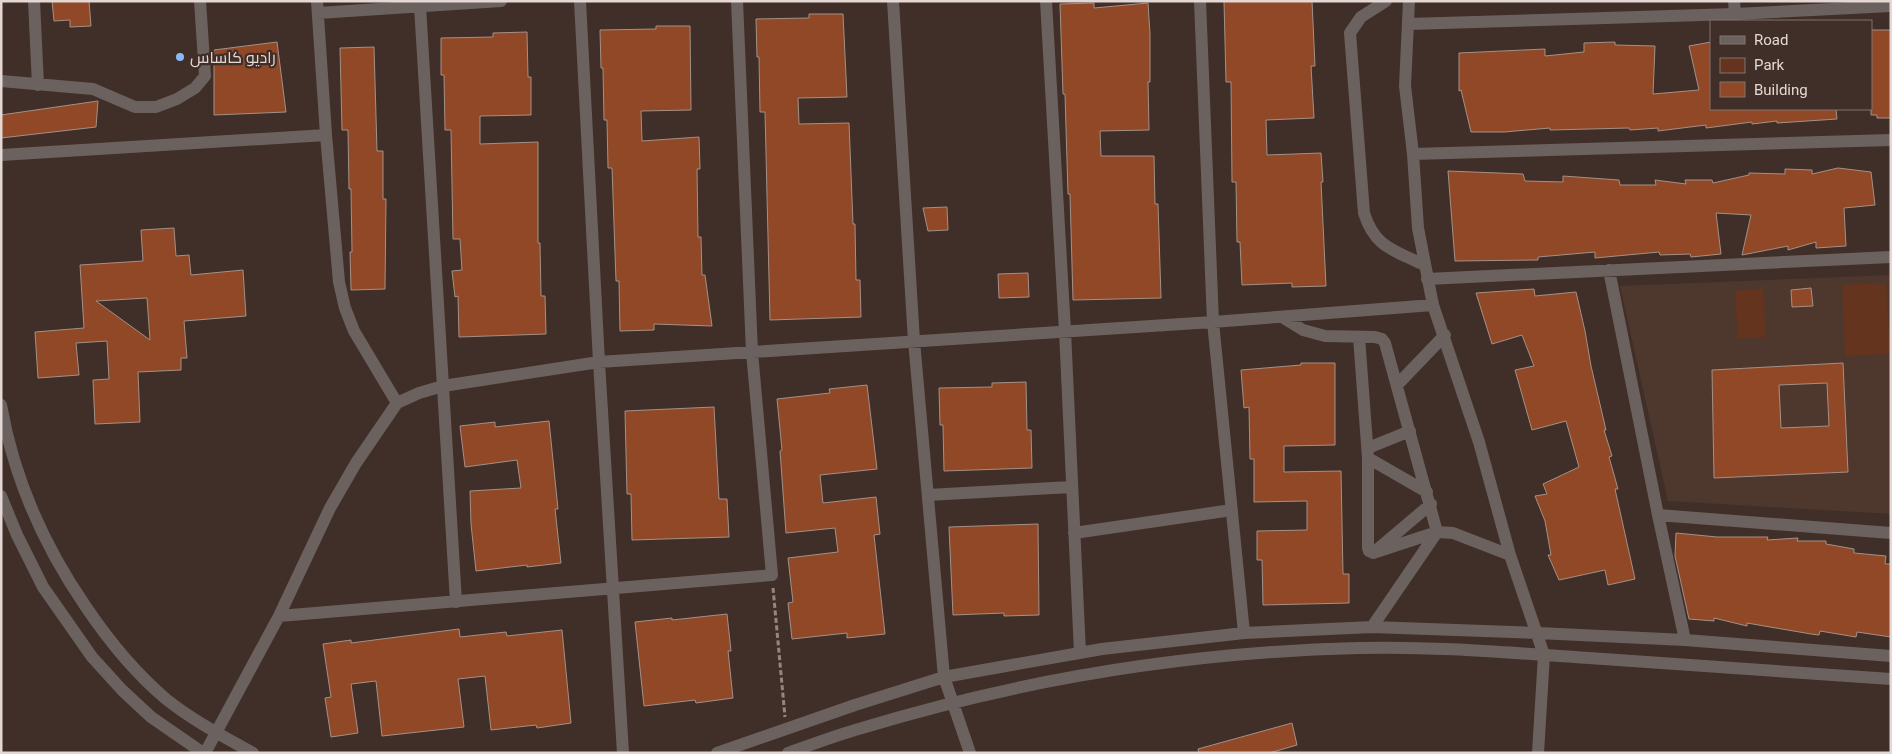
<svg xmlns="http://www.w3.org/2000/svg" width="1892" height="754" viewBox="0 0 1892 754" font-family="Roboto,Cairo,sans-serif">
	<rect width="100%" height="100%" fill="#402f28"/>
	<path fill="#4e372d" d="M1891,275V514L1668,501L1620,286Z"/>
	<path fill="#64341f" d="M1886,283L1890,354L1845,356L1842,285Z
		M1763,289L1766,337L1738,339L1735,291Z"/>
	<path fill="#914827" stroke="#a49087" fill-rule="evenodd" d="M52,1H89L91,26L70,27V20L54,21Z
		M1224,1H1312L1315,66H1311L1314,118L1266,120L1267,155L1321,153L1323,182H1321L1326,286L1292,287V283L1242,285L1240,242H1237L1236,182H1232L1231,82H1226Z
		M1094,3V8L1148,3L1150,34V82H1148L1149,130L1100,131L1101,156H1154L1155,204H1158L1161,298L1073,300L1070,194H1068L1065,94H1063L1060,4Z
		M809,14H843L847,97L798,98L799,124L849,123L853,224H855L856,280H860L861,317L770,320L765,112H760L759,57H757L756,19L809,18Z
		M656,26H690L691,110L641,111L642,141L699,137L700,169H697L698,237H701L702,275H705L712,326L654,324V330L620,331L619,281H616L612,168H608L607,120H604L603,68H601L600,30L656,29Z
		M1871,30H1891V118H1877V115H1871Z
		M527,32L528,77H531V115L480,116V144L538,142V243H540L541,296H545L546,334L459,337L458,296L455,297L452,271L462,270L460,239H453L451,130H445L444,75H441V38L493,37V33Z
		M277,42L286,112L214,115V50Z
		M1615,42V45L1655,46L1653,94L1699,90L1689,46L1711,42V109H1836L1837,119L1777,123V121L1752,124V122L1706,128V125L1658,131V128L1630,130L1629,128L1550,130V128L1504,132H1471L1461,90L1459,91V53L1545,49V56L1584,52V43Z
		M374,47L377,151H383V199H386L385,289L351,290L350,252H352L351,189H349L348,130H342L340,48Z
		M98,101L96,127L1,138V115Z
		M1838,168L1871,172L1875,205L1844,208L1846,246L1816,248V242L1788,250V246L1742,255L1751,215L1716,213L1721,254L1691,257L1690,254L1660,255L1659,252L1595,258V252L1538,257V260L1455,261L1448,171L1523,174L1525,181L1563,182V176L1619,180L1620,185H1656L1655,180L1686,184L1685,180H1712L1713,183L1749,175V173L1785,174V169L1812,170V174Z
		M947,207L948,230L928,231L923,208Z
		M174,228L176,256L189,255L191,275L243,270L246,316L184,321L187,358H181V370L138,372L140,422L95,424L93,380L109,379L107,341L76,343L79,375L38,378L35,332L84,328L80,265L143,261L141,230ZM147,298L150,340L96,301Z
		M1028,273L1029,297L999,298L998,274Z
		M1811,288L1813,306L1792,307L1791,290Z
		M1534,289L1535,296L1576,292L1585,331L1591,366L1606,430H1604L1612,456L1609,457L1618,489H1615L1635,579L1608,585L1605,570L1559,580L1548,555H1551L1545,521L1535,496L1547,494L1543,484L1579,467L1566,421L1532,430L1515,370L1534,366L1522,335L1492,344L1476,293Z
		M1301,363H1335V445L1284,446V472L1341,471L1343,574H1349V603L1263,605L1262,560H1257V531L1307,530V501L1254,502V459H1250L1249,407L1244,408L1241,370L1301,365Z
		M1843,363L1848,472L1714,478L1712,370ZM1827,383L1829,426L1781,428L1779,385Z
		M1026,382L1027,430H1031L1032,468L944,471L943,425H940L939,388L992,387V383Z
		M867,385L877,469L820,475L823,503L876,497L880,534L874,535L885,634L847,638V633L792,639L788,603L793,602L788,558L838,552L835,528L786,533L780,451L782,450L777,399L830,393L829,389Z
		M714,407L719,499H727L729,537L632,540L631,494H627L625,411Z
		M549,421L558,509H555L561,563L527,567V565L476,571L471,524L470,491L521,488L517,460L465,467L460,426L495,422V427Z
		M1038,524L1039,615L1004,616V613L953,615L949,527Z
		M1676,533L1717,537H1768L1767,540L1798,538L1797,541H1826V544L1854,549V553L1886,556L1885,564H1891V637L1857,632L1856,637L1820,631L1819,635L1811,634L1747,623V626L1714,618V621L1689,619L1675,556Z
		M727,614L731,651H728L733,698L696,703L695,700L644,706L635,622L672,618V620Z
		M459,629L460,637L506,632L507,636L562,630L571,723L537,728L536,725L491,730L485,676L458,679L464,727L382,736L376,681L351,684L358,733L331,737L325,698L331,697L323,644L351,640V643Z
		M1292,723L1297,745L1269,753H1199L1198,749Z"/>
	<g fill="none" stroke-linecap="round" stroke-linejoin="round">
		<path stroke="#958681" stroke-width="3" stroke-dasharray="5 2.5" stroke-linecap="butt" d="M773,588L785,717"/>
		<path stroke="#6b625f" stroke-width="12" d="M34,1L38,85
			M317,1L326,135L339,282L345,308L354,331L397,403
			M580,1L599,362L623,753
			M893,1L914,341L944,677L970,753
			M1046,1L1065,331L1080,653
			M1200,1L1213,322L1244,633
			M1386,1L1361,17L1350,33L1364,213C1375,248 1394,250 1424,265
			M1409,1L1405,86L1413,154L1418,228L1433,305L1479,442L1510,555L1544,655L1538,753
			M1734,1L1735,14
			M420,6L456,602
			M318,13L501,1
			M1408,24L1735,14L1891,6
			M1,81L93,89L135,107H156L177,99L195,88L205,76L200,1
			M1413,154L1891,140
			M1,155L326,135
			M1609,270L1658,515L1685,640
			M1427,279L1891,257
			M1282,317L1303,330L1325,336L1375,337L1382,339L1385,343L1437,532L1373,553
			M1359,337L1368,458V548L1369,551L1373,553
			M1397,385L1445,335
			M1,405C14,479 44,546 86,607C109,641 134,672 166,699C192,720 224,737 253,753
			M1368,448L1410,431
			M1368,458L1427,492
			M928,495L1072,487
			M1,496L17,535L43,587L92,657L122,690L151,717L203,753
			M1658,515L1891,533
			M1074,533L1232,510
			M1379,548L1431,504
			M279,616L772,575L752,352L737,1
			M1372,627L1437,532L1453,533L1510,555
			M205,753L279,616L330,508L356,463L397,403L419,393L443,386L599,362L1213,322L1433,305
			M717,753L855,705L944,677L1102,649L1244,633L1372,627L1538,633L1685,640L1891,656
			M788,753C813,744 837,735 862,728C1023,679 1192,652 1359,648C1436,646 1512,653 1589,658C1689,665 1790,672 1891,679"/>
	</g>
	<circle fill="#86bbfb" stroke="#402f28" stroke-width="2" cx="180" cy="57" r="5"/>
	<g text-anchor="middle" stroke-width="4.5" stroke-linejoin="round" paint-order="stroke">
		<g font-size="16" fill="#e4d8d4" stroke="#402f28" text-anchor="start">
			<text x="190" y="63">راديو كاساس</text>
		</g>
	</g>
	<rect width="1892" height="754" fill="none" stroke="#e4d8d4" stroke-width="5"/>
	<rect x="1710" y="20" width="162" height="90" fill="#402f28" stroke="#82736d"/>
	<rect x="1720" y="36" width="25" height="8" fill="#6b625f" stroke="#82736d"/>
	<text x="1754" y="45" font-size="15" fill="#e4d8d4">Road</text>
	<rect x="1720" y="58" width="25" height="15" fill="#64341f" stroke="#82736d"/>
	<text x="1754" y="70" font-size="15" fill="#e4d8d4">Park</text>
	<rect x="1720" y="82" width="25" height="15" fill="#914827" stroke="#82736d"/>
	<text x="1754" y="95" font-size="15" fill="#e4d8d4">Building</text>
</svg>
